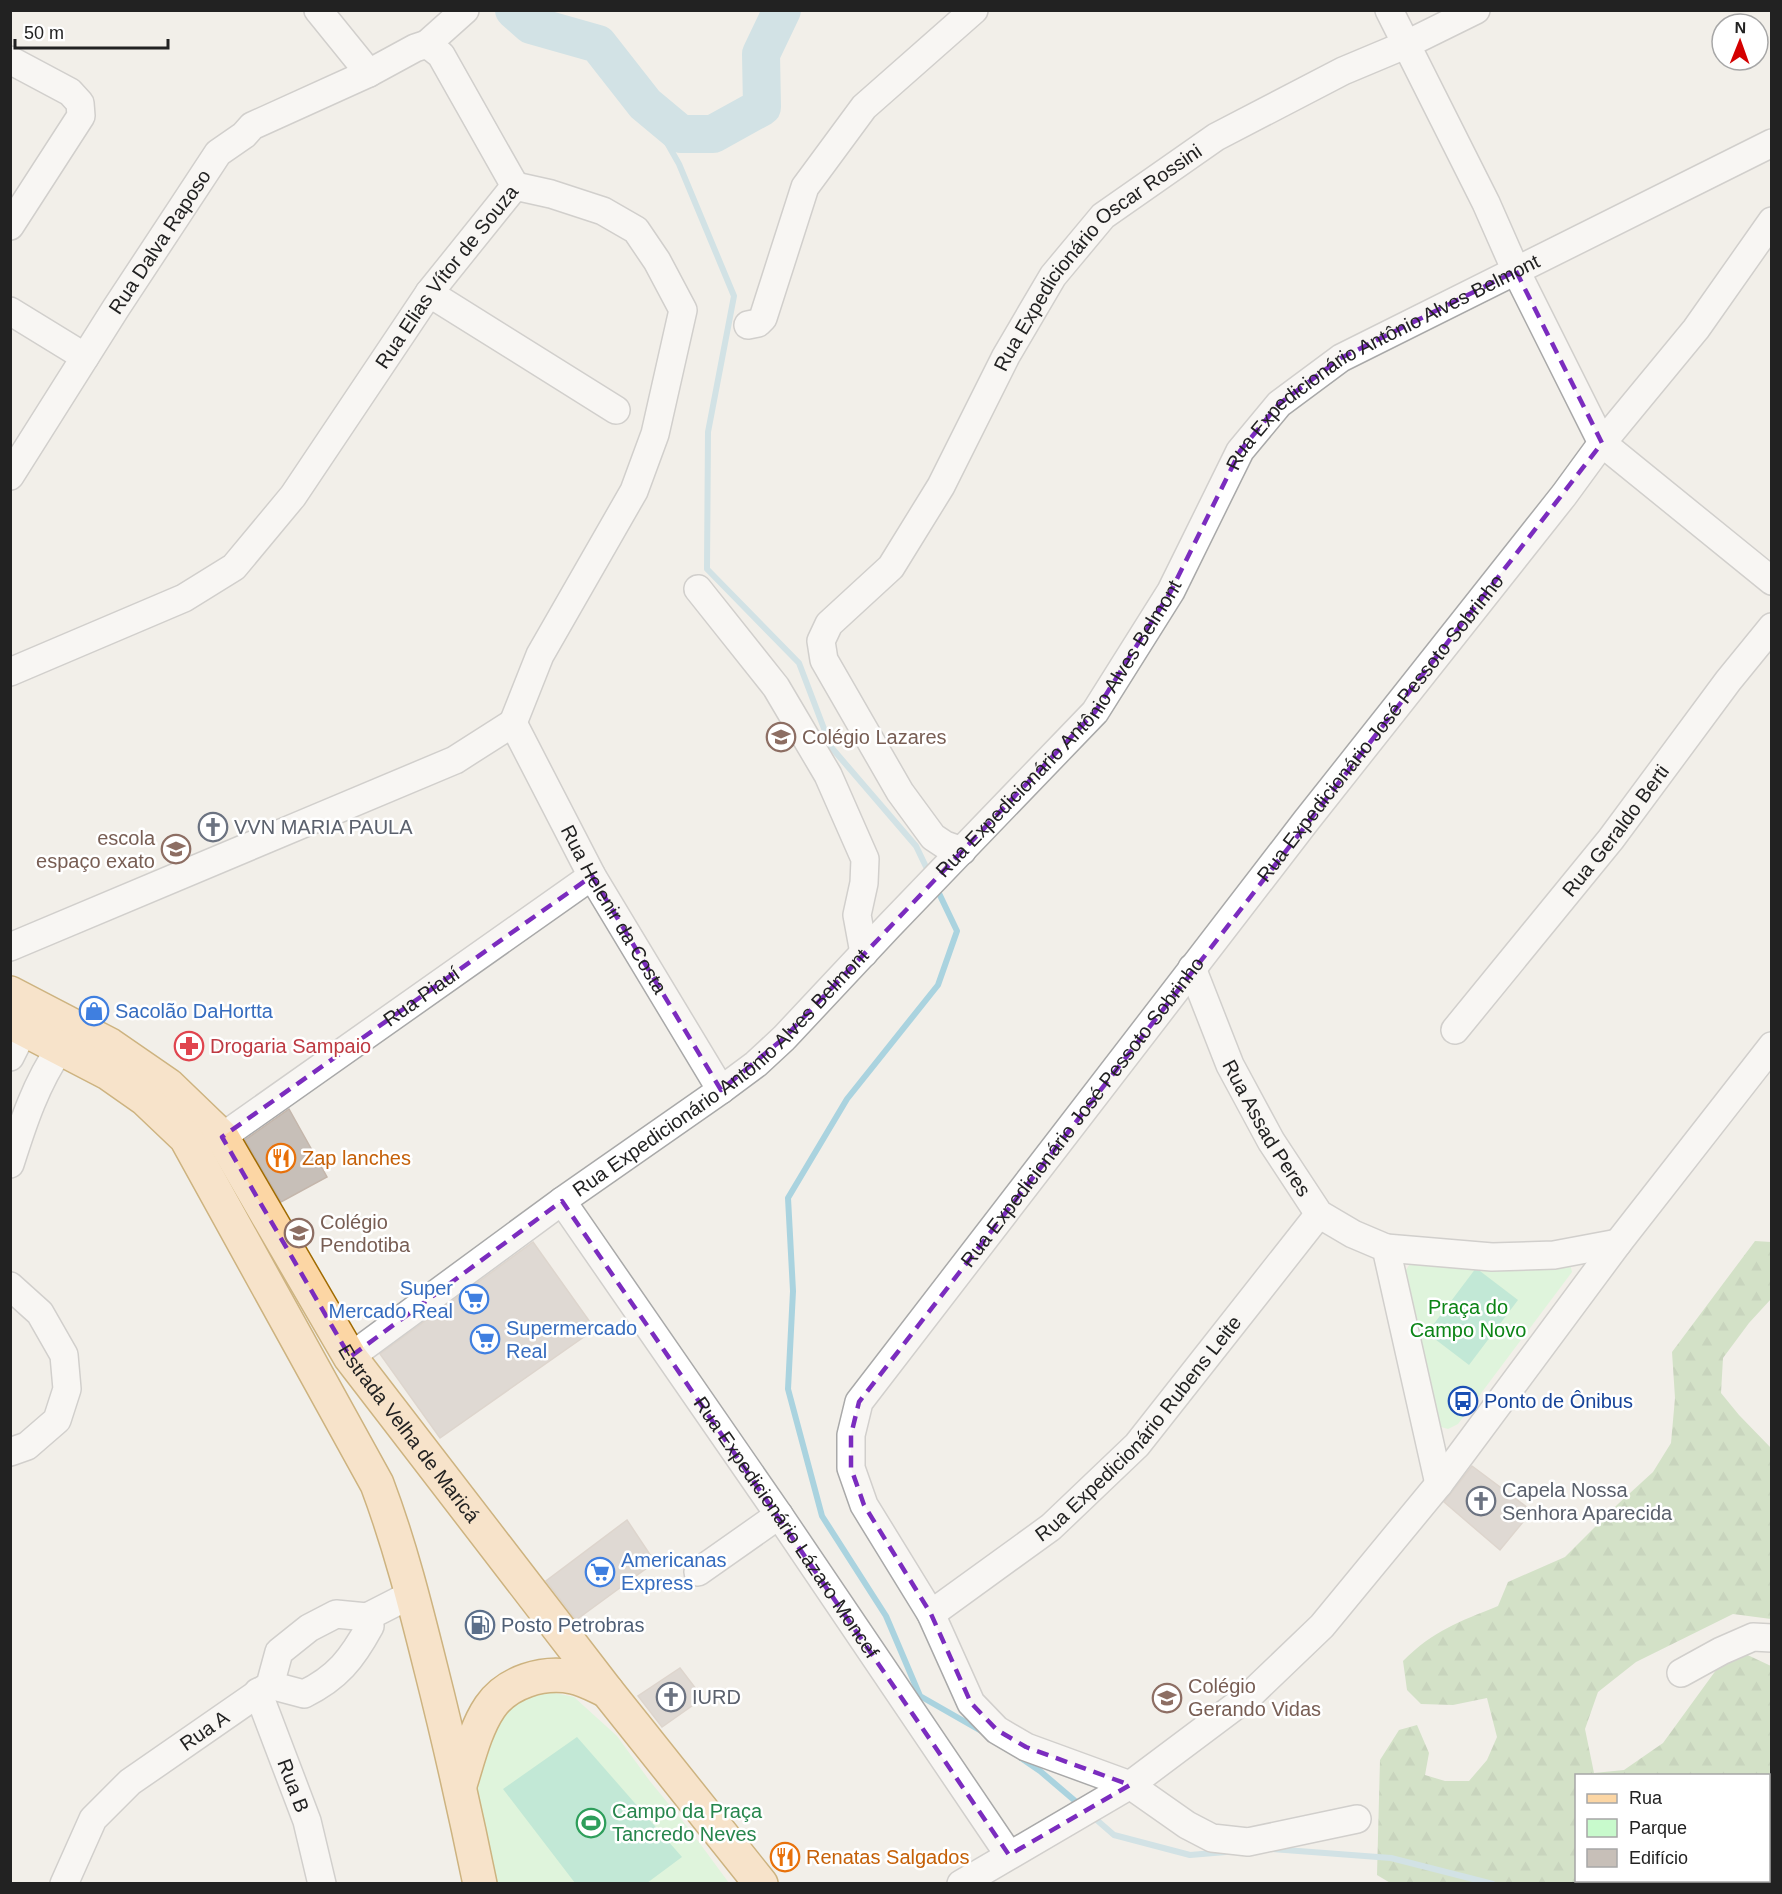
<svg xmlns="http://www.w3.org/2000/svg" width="1782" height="1894" viewBox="0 0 1782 1894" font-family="Helvetica,sans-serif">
	<defs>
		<pattern id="forest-firs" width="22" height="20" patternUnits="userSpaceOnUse" patternTransform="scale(1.5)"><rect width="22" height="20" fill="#add19e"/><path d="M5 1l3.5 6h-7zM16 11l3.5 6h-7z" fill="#95b388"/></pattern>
	</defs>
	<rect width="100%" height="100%" fill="#f2efe9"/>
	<path fill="url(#forest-firs)" d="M1755,1241L1771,1242V1299L1749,1323L1723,1358L1721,1393L1739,1415L1771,1448V1619L1733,1614L1636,1662L1598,1692L1585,1729L1594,1773L1624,1770L1663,1743L1719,1666L1739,1651L1771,1666V1777L1769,1779L1768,1776H1576V1880L1652,1881L1650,1883L1392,1884L1377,1875L1380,1760L1399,1730L1417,1725L1429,1753L1425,1775L1445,1781H1469L1487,1760L1497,1737L1487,1698L1453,1705L1421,1704L1407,1690L1403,1661C1434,1630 1459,1622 1498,1606L1508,1582L1565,1557L1618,1504L1653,1472L1671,1443L1675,1398L1672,1352Z"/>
	<path fill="#c8facc" d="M1413,1259L1570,1264L1572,1272L1458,1424L1448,1429L1438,1426L1404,1273Z
		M536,1689L574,1697L617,1736L649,1780L690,1830L729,1883H488L470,1798L486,1725Z"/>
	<path fill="#88e0be" d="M1476,1268L1518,1300L1469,1365L1427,1333Z
		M577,1737L682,1857L647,1883H575L503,1789Z"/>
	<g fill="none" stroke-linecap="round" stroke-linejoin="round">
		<path stroke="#aad3df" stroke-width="6" d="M645,104L679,164L734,296L708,432L707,569L799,663L831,747L916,846L929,873
			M936,887L957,931L938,985L847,1099L788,1198L793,1291L788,1389L822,1516L886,1616L920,1696L983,1732
			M1021,1758L1040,1771L1081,1806
			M1091,1815L1114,1835L1190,1855L1226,1852
			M1272,1849L1391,1858L1493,1884"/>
		<path stroke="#aad3df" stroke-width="38" d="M514,10L531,25L598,44L645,104L681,134H713L762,107L761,54L782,10"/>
	</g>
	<path fill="#c7bfb8" stroke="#c4b6ab" stroke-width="1.5" d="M289,1109L327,1177L281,1202L245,1140Z
		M533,1242L595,1329L440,1438L380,1354Z
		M1472,1466L1532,1511L1500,1550L1444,1502Z
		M627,1520L655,1562L576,1620L546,1581Z
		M680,1668L703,1698L662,1727L638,1696Z"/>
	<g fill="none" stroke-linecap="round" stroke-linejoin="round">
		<g stroke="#a9a9a9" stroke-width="30">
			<g id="minor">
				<path d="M318,10L369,73"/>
				<path d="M1389,10L1486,203L1516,271L1602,443L1772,581"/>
				<path d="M427,44L465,10"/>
				<path d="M10,60L70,92L80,103L81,116L10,226"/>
				<path d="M429,293L616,410"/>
				<path d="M10,311L85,357"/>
				<path d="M748,325L758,323L763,318L805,187L864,107L974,10"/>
				<path id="s1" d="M10,476L116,308L218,153L244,135L252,126L369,73L415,48L427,44L441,55L515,186"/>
				<path d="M698,589L776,687L828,775L865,859L864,883L857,915L864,953"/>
				<path id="s2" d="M10,672L184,598L234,567L293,496L429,293L515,186L551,194L603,211L636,230L657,261L683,310L655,434L634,491L540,655L513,723"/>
				<path id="s3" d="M513,723L592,876L721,1090"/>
				<path id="s4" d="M962,851L945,845L933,837L900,792L824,660L821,641L829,624L891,567L941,486L1006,356L1053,276L1103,216L1216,137L1343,71L1405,45L1476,10"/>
				<path d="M10,947L455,760L513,723"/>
				<path id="s5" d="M1192,968L1230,1065L1271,1141L1319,1214L1353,1234L1386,1248L1439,1484"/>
				<path id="s6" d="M1455,1030L1611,839L1728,681L1772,627"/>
				<path d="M10,1057L24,1029"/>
				<path id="s7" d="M222,1137L592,876"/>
				<path d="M10,1164C23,1123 36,1083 61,1047"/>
				<path id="s8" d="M562,1201L779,1515L1009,1855"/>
				<path d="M1386,1248L1492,1257L1554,1255L1618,1243"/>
				<path d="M10,1286L40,1313L64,1355L67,1389L57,1420L27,1446L10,1452"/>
				<path id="s9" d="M350,1357L562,1201L721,1090L756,1064L784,1038L889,926L1095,712L1171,591L1240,451L1279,404L1341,358L1772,143"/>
				<path d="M698,1572L779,1515"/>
				<path id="s10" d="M931,1614L1051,1527L1137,1445L1319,1214"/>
				<path d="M367,1617L412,1594"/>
				<path d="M1681,1673L1721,1651L1753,1637L1772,1638"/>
				<path d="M270,1685L304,1694C337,1678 352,1659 370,1626L367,1617"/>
				<path id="s11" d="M258,1692L307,1821L322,1884"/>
				<path id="s12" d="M1357,1819L1248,1842L1212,1838L1187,1825L1130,1785L1026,1747L997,1730L971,1703L931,1614L864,1505L851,1468V1435L859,1402L1306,821L1564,495L1602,443L1696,329L1772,221"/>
				<path id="s13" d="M64,1884L93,1819L130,1782L270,1685L279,1652L309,1628L336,1614L367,1617"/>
				<path d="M961,1884L1130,1785L1250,1695L1322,1626L1439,1484L1618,1243L1772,1046"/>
			</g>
		</g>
		<g stroke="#a06b00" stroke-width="36">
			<g id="major">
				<path id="s14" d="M10,993L110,1045L168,1085L222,1137L350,1357L607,1691L761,1884"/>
				<path d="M10,1022L108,1073L145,1099L186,1138L377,1484C400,1545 415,1605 431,1669C449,1740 465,1811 480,1884"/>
				<path d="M460,1785C468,1760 475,1729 490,1707C507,1682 543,1671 573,1677C584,1679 596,1686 607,1691"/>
			</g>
		</g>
		<use href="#minor" stroke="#fff" stroke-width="27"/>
		<use href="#major" stroke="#fcd6a4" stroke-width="33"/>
	</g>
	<path d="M0 0H1782V1894H0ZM1516,271L1602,443L859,1402L851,1435V1468L864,1505L931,1614L971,1703L997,1730L1026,1747L1130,1785L1009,1855L562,1201L350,1357L222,1137L592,876L721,1090L784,1038L1095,712L1171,591L1240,451L1279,404L1341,358Z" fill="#f2efe9" fill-opacity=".55" fill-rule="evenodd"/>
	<path fill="none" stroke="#7b2cbf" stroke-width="4.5" stroke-dasharray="12 8" stroke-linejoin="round" d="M1516,271L1602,443L859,1402L851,1435V1468L864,1505L931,1614L971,1703L997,1730L1026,1747L1130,1785L1009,1855L562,1201L350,1357L222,1137L592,876L721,1090L784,1038L1095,712L1171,591L1240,451L1279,404L1341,358Z"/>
	<defs>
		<g id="school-ring" transform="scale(1.5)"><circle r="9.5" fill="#fff" stroke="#8d6e63" stroke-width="1.5"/><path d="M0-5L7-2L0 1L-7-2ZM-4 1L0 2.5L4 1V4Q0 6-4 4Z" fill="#8d6e63"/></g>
		<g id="church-ring" transform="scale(1.5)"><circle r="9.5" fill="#fff" stroke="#6b7280" stroke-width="1.5"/><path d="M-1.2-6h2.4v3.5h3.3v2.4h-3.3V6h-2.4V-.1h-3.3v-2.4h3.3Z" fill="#6b7280"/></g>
		<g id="shop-ring" transform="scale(1.5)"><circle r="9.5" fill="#fff" stroke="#3f7fe0" stroke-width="1.5"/><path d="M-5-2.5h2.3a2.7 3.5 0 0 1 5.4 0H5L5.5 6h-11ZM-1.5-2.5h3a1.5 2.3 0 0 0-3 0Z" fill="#3f7fe0"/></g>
		<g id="pharmacy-ring" transform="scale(1.5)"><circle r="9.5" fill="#fff" stroke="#e0444e" stroke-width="1.5"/><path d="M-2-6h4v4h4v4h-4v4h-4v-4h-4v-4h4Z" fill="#e0444e"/></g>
		<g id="restaurant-ring" transform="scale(1.5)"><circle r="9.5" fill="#fff" stroke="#e8710a" stroke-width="1.5"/><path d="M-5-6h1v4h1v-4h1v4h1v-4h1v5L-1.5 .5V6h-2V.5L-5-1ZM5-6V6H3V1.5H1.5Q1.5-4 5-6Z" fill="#e8710a"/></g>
		<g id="supermarket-ring" transform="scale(1.5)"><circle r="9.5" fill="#fff" stroke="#3f7fe0" stroke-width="1.5"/><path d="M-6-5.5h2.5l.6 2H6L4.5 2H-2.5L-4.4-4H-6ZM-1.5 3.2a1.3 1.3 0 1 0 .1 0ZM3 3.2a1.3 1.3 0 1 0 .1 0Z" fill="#3f7fe0"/></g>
		<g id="bus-ring" transform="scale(1.5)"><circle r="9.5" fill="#fff" stroke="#1a4fb4" stroke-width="1.5"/><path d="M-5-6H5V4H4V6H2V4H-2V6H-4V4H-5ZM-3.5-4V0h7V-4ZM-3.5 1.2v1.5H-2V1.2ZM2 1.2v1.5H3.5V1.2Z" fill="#1a4fb4"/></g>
		<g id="fuel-ring" transform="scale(1.5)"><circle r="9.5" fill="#fff" stroke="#5c6f8a" stroke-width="1.5"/><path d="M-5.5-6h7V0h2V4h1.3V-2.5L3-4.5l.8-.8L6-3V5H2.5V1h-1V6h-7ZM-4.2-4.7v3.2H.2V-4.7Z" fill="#5c6f8a"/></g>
		<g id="stadium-ring" transform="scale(1.5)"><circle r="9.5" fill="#fff" stroke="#2e9e5b" stroke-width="1.5"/><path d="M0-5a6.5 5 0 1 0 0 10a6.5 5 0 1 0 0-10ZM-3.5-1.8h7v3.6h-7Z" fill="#2e9e5b"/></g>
	</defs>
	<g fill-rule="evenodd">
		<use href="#school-ring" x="781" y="737"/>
		<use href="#church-ring" x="213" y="827"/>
		<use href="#school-ring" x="176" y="849"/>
		<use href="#shop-ring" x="94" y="1011"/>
		<use href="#pharmacy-ring" x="189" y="1046"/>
		<use href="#restaurant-ring" x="281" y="1158"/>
		<use href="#school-ring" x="299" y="1233"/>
		<use href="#supermarket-ring" x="474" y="1299"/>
		<use href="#supermarket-ring" x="485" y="1339"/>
		<use href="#bus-ring" x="1463" y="1401"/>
		<use href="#church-ring" x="1481" y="1501"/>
		<use href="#supermarket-ring" x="600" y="1572"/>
		<use href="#fuel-ring" x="480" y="1625"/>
		<use href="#church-ring" x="671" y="1697"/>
		<use href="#school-ring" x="1167" y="1698"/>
		<use href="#stadium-ring" x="591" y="1823"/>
		<use href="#restaurant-ring" x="785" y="1857"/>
	</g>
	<g text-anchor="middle" stroke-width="5" stroke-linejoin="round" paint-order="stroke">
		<g font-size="20" fill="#222" stroke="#fff">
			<text dy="7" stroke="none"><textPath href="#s1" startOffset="278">Rua Dalva Raposo</textPath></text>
			<text dy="7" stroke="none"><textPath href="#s4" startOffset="740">Rua Expedicionário Oscar Rossini</textPath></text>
			<text dy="7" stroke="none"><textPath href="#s2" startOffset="608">Rua Elias Vítor de Souza</textPath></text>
			<text dy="7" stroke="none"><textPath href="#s9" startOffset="1458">Rua Expedicionário Antônio Alves Belmont</textPath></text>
			<text dy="7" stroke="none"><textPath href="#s9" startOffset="954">Rua Expedicionário Antônio Alves Belmont</textPath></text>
			<text dy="7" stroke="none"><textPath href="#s12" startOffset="1611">Rua Expedicionário José Pessoto Sobrinho</textPath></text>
			<text dy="7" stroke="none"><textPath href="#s6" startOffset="256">Rua Geraldo Berti</textPath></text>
			<text dy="7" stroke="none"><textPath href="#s3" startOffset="212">Rua Helenir da Costa</textPath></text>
			<text dy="7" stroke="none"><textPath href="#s7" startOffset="244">Rua Piauí</textPath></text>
			<text dy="7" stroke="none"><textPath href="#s9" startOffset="468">Rua Expedicionário Antônio Alves Belmont</textPath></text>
			<text dy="7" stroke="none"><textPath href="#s12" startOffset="1125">Rua Expedicionário José Pessoto Sobrinho</textPath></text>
			<text dy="7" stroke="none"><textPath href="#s5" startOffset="177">Rua Assad Peres</textPath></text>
			<text dy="7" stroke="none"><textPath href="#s10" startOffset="280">Rua Expedicionário Rubens Leite</textPath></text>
			<text dy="7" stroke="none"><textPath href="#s14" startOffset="609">Estrada Velha de Maricá</textPath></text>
			<text dy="7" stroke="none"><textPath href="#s8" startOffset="396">Rua Expedicionário Lázaro Moncef</textPath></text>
			<text dy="7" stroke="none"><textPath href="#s13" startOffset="214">Rua A</textPath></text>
			<text dy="7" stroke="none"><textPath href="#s11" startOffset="100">Rua B</textPath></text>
		</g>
		<g font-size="20" fill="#785e54" stroke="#fff" text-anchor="start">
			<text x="802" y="744">Colégio Lazares</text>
			<text x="155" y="845" text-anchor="end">escola<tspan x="155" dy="23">espaço exato</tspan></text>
			<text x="320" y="1229">Colégio<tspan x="320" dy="23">Pendotiba</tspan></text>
			<text x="1188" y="1693">Colégio<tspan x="1188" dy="23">Gerando Vidas</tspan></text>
		</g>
		<g font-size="20" fill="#5b616d" stroke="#fff" text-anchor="start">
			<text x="234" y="834">VVN MARIA PAULA</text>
			<text x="1502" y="1497">Capela Nossa<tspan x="1502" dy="23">Senhora Aparecida</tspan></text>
			<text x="692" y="1704">IURD</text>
		</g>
		<g font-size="20" fill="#366cbe" stroke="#fff" text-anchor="start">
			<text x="115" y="1018">Sacolão DaHortta</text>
			<text x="453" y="1295" text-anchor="end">Super<tspan x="453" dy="23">Mercado Real</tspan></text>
			<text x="506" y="1335">Supermercado<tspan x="506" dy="23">Real</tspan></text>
			<text x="621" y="1567">Americanas<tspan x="621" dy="23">Express</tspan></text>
		</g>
		<g font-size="20" fill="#be3a42" stroke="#fff" text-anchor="start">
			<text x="210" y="1053">Drogaria Sampaio</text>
		</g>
		<g font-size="20" fill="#c56008" stroke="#fff" text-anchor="start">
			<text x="302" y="1165">Zap lanches</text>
			<text x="806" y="1864">Renatas Salgados</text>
		</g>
		<g font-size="20" fill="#0c8416" stroke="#fff">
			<text x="1468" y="1314">Praça do<tspan x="1468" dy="23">Campo Novo</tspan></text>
		</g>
		<g font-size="20" fill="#164399" stroke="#fff" text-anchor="start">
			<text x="1484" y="1408">Ponto de Ônibus</text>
		</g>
		<g font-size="20" fill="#4e5e75" stroke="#fff" text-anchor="start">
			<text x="501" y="1632">Posto Petrobras</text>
		</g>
		<g font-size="20" fill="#27864d" stroke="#fff" text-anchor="start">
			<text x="612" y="1818">Campo da Praça<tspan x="612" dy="23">Tancredo Neves</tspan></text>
		</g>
	</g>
	<rect width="1782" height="1894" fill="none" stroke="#222222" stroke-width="24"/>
	<rect x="1575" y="1774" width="195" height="108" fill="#ffffff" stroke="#a7a7a7" stroke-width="1.5"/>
	<rect x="1587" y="1794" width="30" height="9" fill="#fcd6a4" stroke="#a7a7a7" stroke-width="1.5"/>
	<text x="1629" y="1804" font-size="18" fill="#222222">Rua</text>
	<rect x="1587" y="1819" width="30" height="18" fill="#c8facc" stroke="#a7a7a7" stroke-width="1.5"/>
	<text x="1629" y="1834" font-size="18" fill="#222222">Parque</text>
	<rect x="1587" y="1849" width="30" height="18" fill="#c7bfb8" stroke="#a7a7a7" stroke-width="1.5"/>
	<text x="1629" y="1864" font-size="18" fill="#222222">Edifício</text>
	<g transform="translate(1740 42) rotate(1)"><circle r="28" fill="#ffffff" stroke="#a7a7a7" stroke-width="1.5"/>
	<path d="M0-4.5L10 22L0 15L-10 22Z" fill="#d40000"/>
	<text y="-9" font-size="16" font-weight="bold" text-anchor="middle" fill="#222222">N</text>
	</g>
	<path d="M15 39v9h153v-9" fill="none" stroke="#222222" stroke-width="3"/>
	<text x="24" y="39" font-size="18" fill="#222222" stroke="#ffffff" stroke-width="4.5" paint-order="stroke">50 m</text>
</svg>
